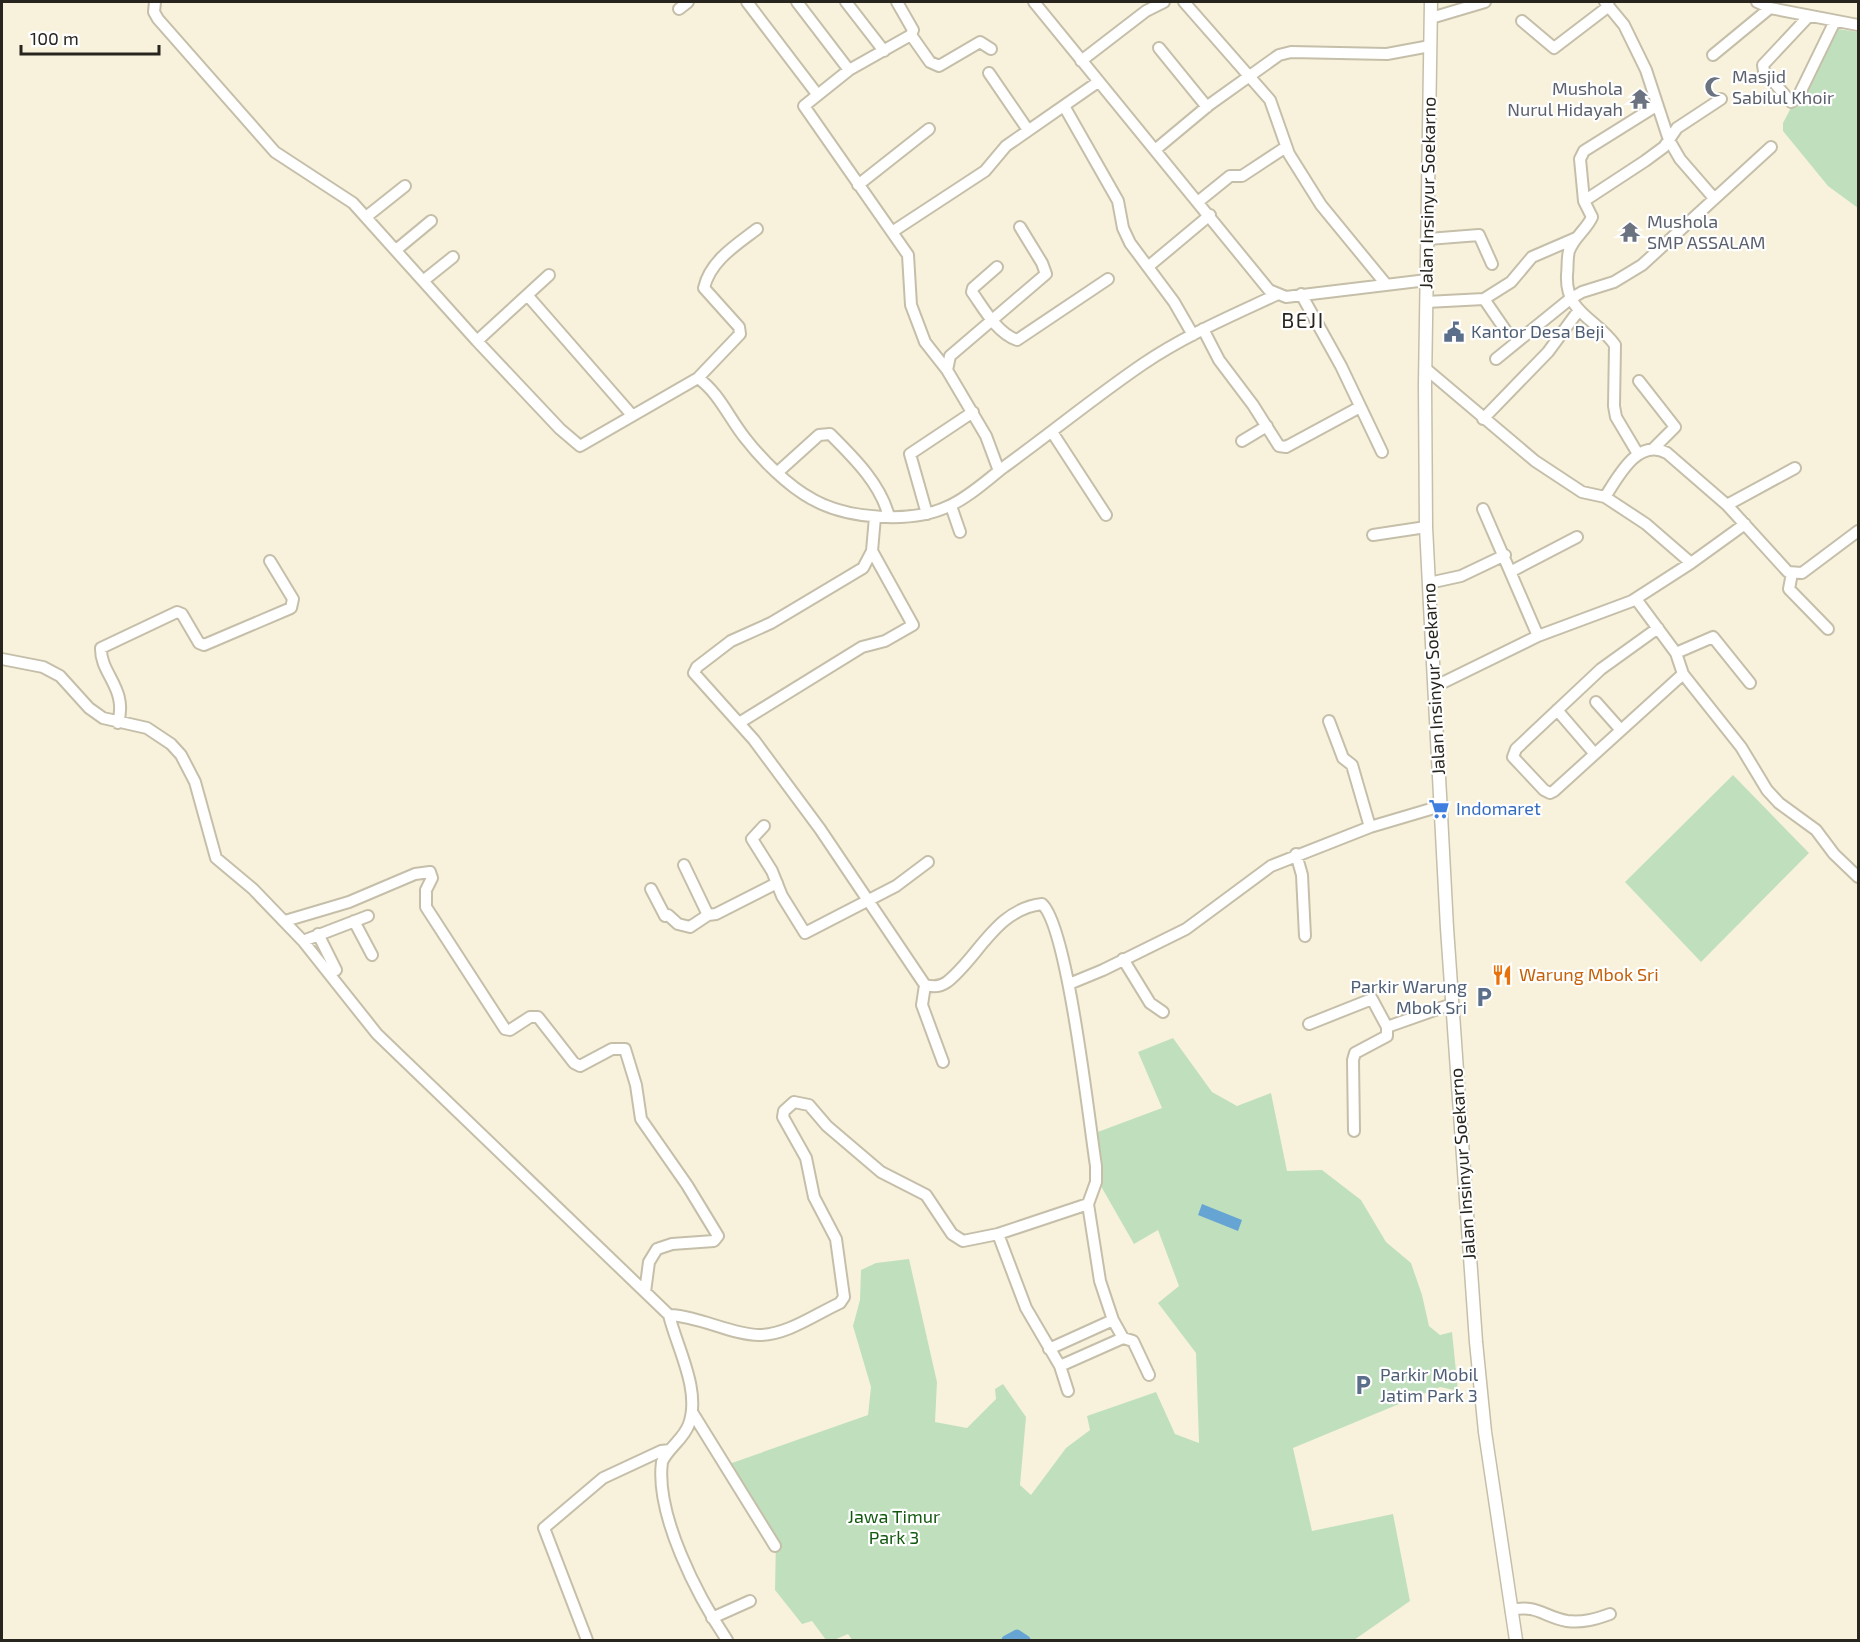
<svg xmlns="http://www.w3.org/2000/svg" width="1860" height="1642" viewBox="0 0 1860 1642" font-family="'Exo 2',sans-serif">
	<rect width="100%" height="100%" fill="#f8f2dc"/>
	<path fill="#c0e0bd" d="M1838,29L1858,32V208L1828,186L1783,131V123L1830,33Z
		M1733,775L1809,853L1701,962L1625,882Z
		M1173,1038L1212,1092L1237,1106L1271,1093L1287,1171L1322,1170L1361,1200L1386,1242L1411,1263L1422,1295L1429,1326L1440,1335L1452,1332L1458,1391L1440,1387L1293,1448L1312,1531L1393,1514L1410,1601L1354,1640H852L848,1634L834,1640H826L812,1621L802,1624L775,1590L776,1537L729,1464L868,1415L871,1387L853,1326L860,1300L861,1270L876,1263L909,1259L937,1382L935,1422L967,1428L996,1399L995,1389L1003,1384L1026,1417L1020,1485L1031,1495L1066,1448L1090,1430L1087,1416L1156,1392L1175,1434L1199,1443L1196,1353L1158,1303L1179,1286L1158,1230L1134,1244L1102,1188L1095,1133L1162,1108L1138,1052Z"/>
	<path fill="#66a4d4" d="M1202,1204L1242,1220L1238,1231L1198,1215Z"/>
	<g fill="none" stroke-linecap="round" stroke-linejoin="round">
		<path stroke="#66a4d4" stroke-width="9" d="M1006,1640L1017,1634L1026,1640"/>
		<g stroke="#c5bfaa" stroke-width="14">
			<path id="minor" d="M155,2L154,12L158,19L275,152L353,203L477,341L560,429L580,446L698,378C719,393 729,418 745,438C762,460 788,486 812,499C847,519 912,524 949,506C969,497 987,480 1004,467C1051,433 1096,396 1143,364C1184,336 1231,316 1276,295
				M747,2L817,94
				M797,2L849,70
				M846,2L884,51
				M897,2L913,30L911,35L849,70L804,106L908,255L911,305L925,342L947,370
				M1034,2L1269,290L1286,297L1427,280
				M1184,2L1270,100L1289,154L1321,205L1385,283
				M1605,2L1624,25L1646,70L1669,140L1680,159L1713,197
				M1757,2L1770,8L1858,25
				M679,9L688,2
				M1808,17L1763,65L1764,71L1791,102L1798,97L1835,21
				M1431,18L1485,2
				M1522,21L1554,48L1609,6
				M911,35L930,62L939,66L980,42L991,49
				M1159,48L1207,107
				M1713,55L1770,8
				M1081,61L1146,11L1164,2
				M989,73L1028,130
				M1064,106L1118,201L1123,228L1130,243L1174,302L1193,335
				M1155,150L1209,105L1279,55L1291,52L1387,54L1430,46
				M858,185L929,129
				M1199,201L1230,176H1242L1286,147
				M1584,201L1645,161L1664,147L1677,128L1721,99
				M366,217L405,186
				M892,232L985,171L1006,146L1098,82
				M1428,239L1479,235L1492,264
				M396,250L431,221
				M1149,266L1210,215
				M997,267L973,288L972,292C984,309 997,333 1017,340L1108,279
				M423,281L453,257
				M1301,294L1341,366L1382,452
				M528,296L631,414
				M1484,299L1506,331
				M1426,302L1484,299L1511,282L1532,257L1576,238
				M1203,329L1219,360L1253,405L1279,446L1286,447L1360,407
				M477,341L549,275
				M1496,359L1570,299L1582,292L1614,282L1642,265L1771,147
				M1425,368L1535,461L1582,492L1605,497L1646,524L1691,563L1745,524
				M698,378L740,334L739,327L704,288C710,261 736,245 757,229
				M1639,381L1675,427L1653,449
				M1483,419L1548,352L1579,310
				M1052,432L1106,515
				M1242,441L1267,426
				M1638,454L1616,417L1614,406L1615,345C1596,318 1565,313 1567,275C1568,267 1567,258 1569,251C1574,237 1587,229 1592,217L1584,201L1580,159L1584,151L1656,106
				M999,471L986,436L947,370L950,356L1046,274L1042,263L1020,227
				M778,472L819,435L830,434C853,457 881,484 889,517
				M1605,497C1618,477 1638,437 1667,453L1727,505L1788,572L1802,573L1858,531
				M1727,505L1795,468
				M951,506L960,532
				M1483,509L1538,636
				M927,514L910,454L973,412
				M875,517L872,551L863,568L771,623L731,641L697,667L694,673L754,740L820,829L925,985C932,987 940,987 947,982C978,958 996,909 1042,904C1068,927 1089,1122 1096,1166V1182L1088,1204L1100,1281L1113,1320L1123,1338L1133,1341L1149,1375
				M1373,535L1426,527
				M1512,571L1577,537
				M1792,573L1789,589L1828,629
				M1429,583L1461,576L1505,555
				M1636,599L1676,653L1683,674L1741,747L1767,790L1779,803L1816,830L1834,854L1858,877
				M1658,628L1601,669L1516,749L1513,757L1544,790L1550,793L1554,791L1683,674
				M1676,653L1713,637L1750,683
				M2,659L43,667L60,676L89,708L103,718L147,728L171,744L181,755L195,782L216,858L253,889L303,941L377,1034L669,1315C677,1348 701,1390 689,1424C684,1439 668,1448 662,1462C655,1515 698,1597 727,1640
				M1436,686L1538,636L1632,601L1691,563
				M1596,702L1620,729
				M1557,710L1594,753
				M1329,721L1343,758L1352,765L1370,827
				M118,723C128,688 100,674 101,648L177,612L182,614L199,643L204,645L291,608L293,599L270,561
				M739,723L862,647L885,641L913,625L872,551
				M764,826L752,839L772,871L782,896L805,933L896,886L928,862
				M1296,854L1302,875L1305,936
				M684,865L708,915
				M651,889L665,916L668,915L678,924L690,927L708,915L716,914L777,883
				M285,921L349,902L415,874L430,872L432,878L426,890V907L505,1029L510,1030L530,1017H538L574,1063L580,1066L612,1049H625L636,1085L641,1119L687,1185L718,1236L714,1241L672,1244L657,1249L649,1262L645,1292
				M354,921L372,955
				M318,934L336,970
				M303,941L368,916
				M1123,959L1150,1003L1163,1012
				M1069,984L1103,970L1186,929L1271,866L1370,827L1441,806
				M925,985L922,1005L943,1062
				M1309,1024L1372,999L1387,1027
				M1354,1131L1353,1060L1355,1053L1387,1036V1027L1452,1004
				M998,1234L1026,1308L1060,1366L1068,1391
				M669,1315C699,1316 732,1335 759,1335C787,1335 816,1314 840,1303L844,1297L836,1239L814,1197L806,1158L783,1117L784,1111L794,1102L809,1105L827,1126L881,1172L926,1195L952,1234L963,1241L998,1234L1088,1204
				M1049,1349L1113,1320
				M1060,1366L1123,1338
				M692,1412L775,1546
				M1511,1610C1537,1604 1544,1617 1567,1621C1583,1623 1596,1619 1610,1614
				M712,1618L750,1601
				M587,1640L544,1528L603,1478L661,1451L670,1450"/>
		</g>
		<g stroke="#c5bfaa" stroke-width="15">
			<path id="major" d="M1431,2L1425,385L1426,527L1432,644L1447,928L1476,1342L1485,1432L1516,1640"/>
		</g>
		<use href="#minor" stroke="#fff" stroke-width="10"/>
		<use href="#major" stroke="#fff" stroke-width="12"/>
	</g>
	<defs>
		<g id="mosque-bare" transform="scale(1.62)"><path d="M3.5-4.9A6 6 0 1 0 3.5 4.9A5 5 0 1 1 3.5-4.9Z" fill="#6b7280" stroke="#fff" stroke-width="2.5" paint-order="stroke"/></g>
		<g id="temple-bare" transform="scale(1.62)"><path d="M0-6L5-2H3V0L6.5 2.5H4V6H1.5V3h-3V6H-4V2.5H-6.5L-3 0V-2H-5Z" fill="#6b7280" stroke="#fff" stroke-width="2.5" paint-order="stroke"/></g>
		<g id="civic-bare" transform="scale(1.62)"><path d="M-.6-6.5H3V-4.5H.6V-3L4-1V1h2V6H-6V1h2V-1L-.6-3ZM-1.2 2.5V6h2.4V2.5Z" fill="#5c6f8a" stroke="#fff" stroke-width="2.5" paint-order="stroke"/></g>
		<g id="supermarket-bare" transform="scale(1.62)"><path d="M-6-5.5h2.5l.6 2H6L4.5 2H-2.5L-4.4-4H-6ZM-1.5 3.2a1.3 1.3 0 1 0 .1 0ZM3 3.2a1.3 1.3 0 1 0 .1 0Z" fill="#3f7fe0" stroke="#fff" stroke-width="2.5" paint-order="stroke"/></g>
		<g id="restaurant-bare" transform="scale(1.62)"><path d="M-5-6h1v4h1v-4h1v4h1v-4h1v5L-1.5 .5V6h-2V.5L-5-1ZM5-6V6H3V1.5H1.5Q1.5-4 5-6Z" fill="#e8710a" stroke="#fff" stroke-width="2.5" paint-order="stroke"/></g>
		<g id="parking-bare" transform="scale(1.62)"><path d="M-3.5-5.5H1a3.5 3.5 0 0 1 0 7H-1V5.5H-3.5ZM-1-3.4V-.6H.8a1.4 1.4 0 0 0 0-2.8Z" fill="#5c6f8a" stroke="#fff" stroke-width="2.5" paint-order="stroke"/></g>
	</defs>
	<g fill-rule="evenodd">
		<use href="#mosque-bare" x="1715" y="87"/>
		<use href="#temple-bare" x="1640" y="99"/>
		<use href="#temple-bare" x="1630" y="232"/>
		<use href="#civic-bare" x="1454" y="332"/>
		<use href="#supermarket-bare" x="1439" y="809"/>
		<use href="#restaurant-bare" x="1502" y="975"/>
		<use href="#parking-bare" x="1484" y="997"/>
		<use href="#parking-bare" x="1363" y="1385"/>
	</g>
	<g text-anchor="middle" stroke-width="4.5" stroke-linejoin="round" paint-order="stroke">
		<g font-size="18" fill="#5b616d" stroke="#fff" text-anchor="start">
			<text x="1732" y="83">Masjid<tspan x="1732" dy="21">Sabilul Khoir</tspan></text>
			<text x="1623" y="95" text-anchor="end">Mushola<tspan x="1623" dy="21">Nurul Hidayah</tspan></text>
			<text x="1647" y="228">Mushola<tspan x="1647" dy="21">SMP ASSALAM</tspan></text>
		</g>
		<g font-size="18" fill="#27251d" stroke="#fff">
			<text transform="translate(1428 193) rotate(-89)" y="6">Jalan Insinyur Soekarno</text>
			<text transform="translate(1434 679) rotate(-93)" y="6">Jalan Insinyur Soekarno</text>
			<text transform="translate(1463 1164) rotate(-94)" y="6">Jalan Insinyur Soekarno</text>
		</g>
		<g font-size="18" fill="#4e5e75" stroke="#fff" text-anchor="start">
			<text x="1471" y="338">Kantor Desa Beji</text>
			<text x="1467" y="993" text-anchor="end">Parkir Warung<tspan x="1467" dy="21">Mbok Sri</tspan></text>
			<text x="1380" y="1381">Parkir Mobil<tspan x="1380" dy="21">Jatim Park 3</tspan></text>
		</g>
		<g font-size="18" fill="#366cbe" stroke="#fff" text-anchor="start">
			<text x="1456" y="815">Indomaret</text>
		</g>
		<g font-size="18" fill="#c56008" stroke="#fff" text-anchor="start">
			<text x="1519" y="981">Warung Mbok Sri</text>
		</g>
		<g font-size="18" fill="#12590f" stroke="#fff">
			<text x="894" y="1523">Jawa Timur<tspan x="894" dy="21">Park 3</tspan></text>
		</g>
		<g font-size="21" letter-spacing="1.5" fill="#27251d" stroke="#fff">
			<text x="1303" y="328">BEJI</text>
		</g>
	</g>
	<rect width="1860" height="1642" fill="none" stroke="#27251d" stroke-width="6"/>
	<path d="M21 45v9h138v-9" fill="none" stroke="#27251d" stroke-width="3"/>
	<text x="30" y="45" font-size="18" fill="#27251d" stroke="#ffffff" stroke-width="4.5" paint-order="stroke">100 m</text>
</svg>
